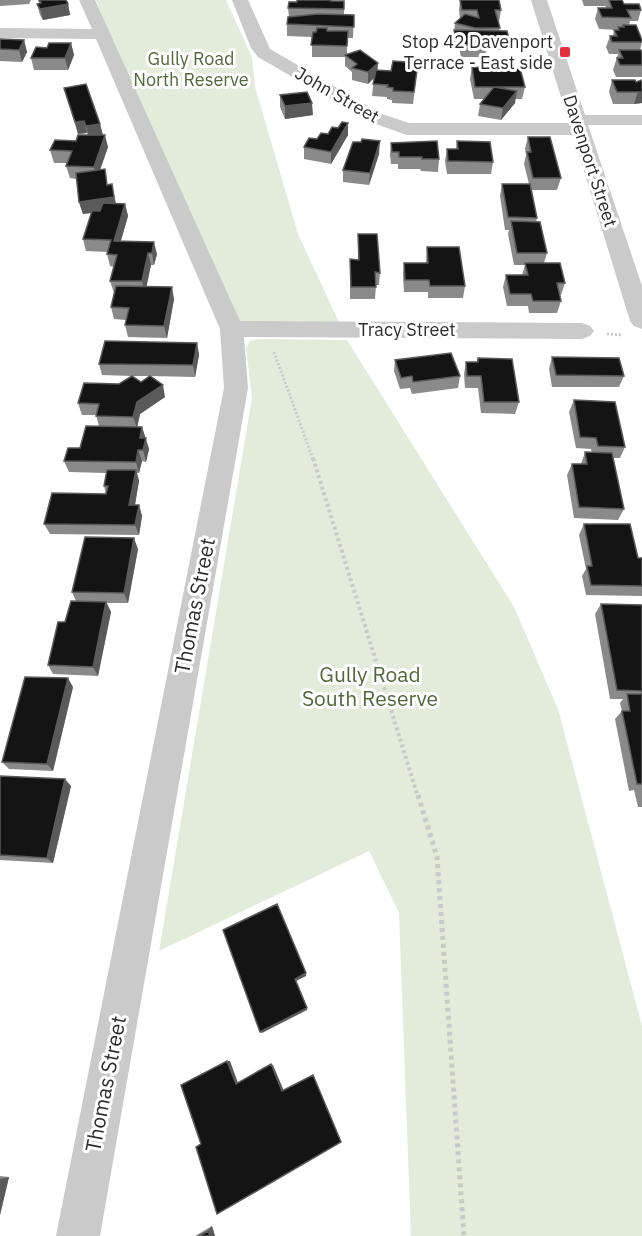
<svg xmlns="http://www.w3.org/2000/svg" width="642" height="1236" viewBox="0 0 642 1236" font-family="'IBM Plex Sans',sans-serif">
	<rect width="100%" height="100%" fill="#fff"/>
	<path fill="#e3ebda" d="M96,0H226L252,57L255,87L298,234L339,322L238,321L117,55Z
		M260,339L347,340L514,607L558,709L642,1026V1236H411L399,913L369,851L159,951L252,398L246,348L250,341Z"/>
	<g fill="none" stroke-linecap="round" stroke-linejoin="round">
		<path stroke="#cacaca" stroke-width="3" stroke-dasharray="2 2" stroke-linecap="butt" d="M607,334L623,335
			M274,352L313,459"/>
		<path stroke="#cacaca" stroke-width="4" stroke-dasharray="3 3" stroke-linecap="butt" d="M313,458L418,797"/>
		<path stroke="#cacaca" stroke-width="5" stroke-dasharray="4 4" stroke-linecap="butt" d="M418,795L437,857L464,1236"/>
		<path fill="#cacaca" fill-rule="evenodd" d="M79,0H95L240,321L582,323L590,326L594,331L590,336L582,339L244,337L248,388L100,1236H56L224,388L220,329L96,39L0,38V28L92,29Z
			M232,0H248L270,49L382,114L409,123H569L531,0H547L585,115H642V125H588L642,286V329L634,326L630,321L573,135H407L370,122L258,57L251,48Z"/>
	</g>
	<path fill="#8a8a8a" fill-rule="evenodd" d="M0,0H31L29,4L0,6Z
		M38,0H66L68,4L70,15L43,20L40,15L37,4L39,3Z
		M460,0L501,10L499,22H498L500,28L499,31L509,39L507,50H488L486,51L485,57H461L459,48H454L453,42L455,23L460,19L459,10Z
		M582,0H622L624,4L641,10L638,21H630L629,25L642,42L640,50L642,53V77H616L613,70L618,54H609L606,47L610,36H613L614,30H617L599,29L595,19L598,8H605L606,6H584Z
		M331,1H344V15H354L353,38H347V54L378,63L377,71H391L418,63L413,104L392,103V100L387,99V97L372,96L374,77L368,84L352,80V72L345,66V57H312V37L287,36V24L289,17L288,8Z
		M0,39L24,40L27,52L22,62L0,61Z
		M71,43L74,55L68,70H34L31,58L47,48Z
		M472,67L525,87L522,99H515V103L501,120L478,116L480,104L484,99H474L470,79Z
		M612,80L636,82L642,103L634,104H613L609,92Z
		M64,88L100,124L103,135L108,147L100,169L116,204H125L128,216L121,241L157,254L154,265H151L146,286L174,299L167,338L128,337L125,325L126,320L114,319L111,307L114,293L110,281L114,267L110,266L107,254L108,252L86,251L83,239L92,213L83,214L79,202L76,179L70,178L66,166L68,163H54L50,150L88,135L87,133L78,134Z
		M280,95L313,115L285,119L280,107Z
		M348,123V135L331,164L304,159V147Z
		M528,137L561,178L557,190H532L537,218L536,222L547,253L544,263L565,283L561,295H560L561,301L557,313H529L528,306H507L503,287L506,275H522L525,265H514L508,234L509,230H505L500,196L502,184H529L524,164L526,155L525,149Z
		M457,141L493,162L491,174H447L445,161L447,149H456Z
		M391,143L439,159L438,172L421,171L420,169H398V164H391L390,155Z
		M379,154L369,185L343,182V170Z
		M358,234L380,273L379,285H376L375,299H350V259L358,260Z
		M427,247L465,286L463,298H428V292H404L403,275L404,263H426Z
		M197,343L199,355L195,377L150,376L165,397L140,414L137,427H142L149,449L146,462L142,461L139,473H137L139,481L135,505H139L142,516L139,535L50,534L44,524L106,494L104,486L106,473L69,472L64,461L80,448L99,426L96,415H82L78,403L119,384L132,376L102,375L99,364ZM133,376H149L141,382Z
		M552,357L624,376L619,387H552L549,369Z
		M478,358L519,402L515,414L481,413L478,388H465L464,374L466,362H477Z
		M395,360L460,376L458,388L412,394L410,388L400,389L394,371Z
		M574,400L625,447L620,458H613L624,509L618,520L574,518L567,475L572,464H581L585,452L592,453L591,449L576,448L569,412Z
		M584,524L642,586V596L586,595L582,576L586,569L579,535Z
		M138,549L128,603H107L111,612L98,676L53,674L48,665L65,622L76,601L72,592Z
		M601,604L642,605V807H638L634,790L629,791L615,719L622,711L620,703L623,699H610L595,614Z
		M73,687L53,771L9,769L2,762Z
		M0,776L71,786L53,863L0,860Z
		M0,1176L9,1177L0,1215Z
		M212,1226L215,1236H195Z"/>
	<path fill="#5a5a5a" d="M68,4L70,15L43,20L40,9Z
		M490,38L488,50L486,51V46L485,40Z
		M24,40L27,52L22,62L19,50Z
		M71,43L74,55L68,70L65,58Z
		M378,63L377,75L368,84V72Z
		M517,91L515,103L501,120L503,108Z
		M638,92H642V103L634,104Z
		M312,103L313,115L285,119V106Z
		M84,121L87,133L78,134L75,122Z
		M348,123V135L331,164V152Z
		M100,124L103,136L89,138L86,126Z
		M105,135L108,147L97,179L94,167Z
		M380,141L379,154L369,185L370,173Z
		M112,184L117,209L83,214L79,202Z
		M125,204L128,216L117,253L114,241Z
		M154,242L157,254L154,265L152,253Z
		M148,253L151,265L145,294L142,281Z
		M172,287L174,299L167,338L164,326Z
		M197,343L199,355L195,377L193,365Z
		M163,385L165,397L140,414L137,428L133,417L137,402Z
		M142,427L149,449L146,462L140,438Z
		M138,450L142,461L139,473L136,462Z
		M136,470L139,481L133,516L129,505Z
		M139,505L142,516L139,535L135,525Z
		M134,538L138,549L128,603L124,593Z
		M106,602L111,612L98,676L93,667Z
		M68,678L73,687L53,771L47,764Z
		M65,779L71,786L53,863L47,858Z
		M306,973V976L296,981L295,979Z
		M307,1008V1010L262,1033L260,1032Z
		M227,1061H230L238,1083L236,1084Z
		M271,1064L273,1065L284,1091H282Z
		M9,1177L0,1215V1179Z
		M212,1226L215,1236H210L208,1231Z"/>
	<path fill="#141414" stroke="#5a5a5a" stroke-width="1.5" d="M39,0H66L68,4L40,9L37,4L41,3Z
		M297,0H331V1H344V9L288,8L289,2H297Z
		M460,0H499L501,10H495L500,28H475L455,23L465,14L479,18L477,10H462Z
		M609,0H622L624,4H639L641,10H627L631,18L602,17L598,8H612Z
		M318,14L354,15V27L287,24L288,17Z
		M623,25H636L642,40V42H612L610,36H617L614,30H619L618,27H624Z
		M317,28H327V31H348L347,46L311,45L313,32H316Z
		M454,30L507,31L509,39L490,38L485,40L486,46L463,45L461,36H455Z
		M0,39L24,40L19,50L0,49Z
		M49,43H71L65,58H31L36,47L47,48Z
		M360,50L378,63L368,72L352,68L357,64L345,55Z
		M619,50H641L642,53V65H620L617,58H623Z
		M393,61L418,63L414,92L393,91V88L387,87L388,85L373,84L376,70L391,71Z
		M472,67L520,68L525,87H475Z
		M612,80H635L636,82L642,80V92H617Z
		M86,84L100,124L86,126L84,121L75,122L64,88Z
		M494,87L517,91L503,108L480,104Z
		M307,92L312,103L285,106L280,95Z
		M342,122L348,123L331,152L304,147L309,138L317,139L321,133L328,134L332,127L338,128Z
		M78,135H105L94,167L66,166L72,151L50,150L55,140L76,141Z
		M528,137H550L561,178H533L527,152H531Z
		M362,139L380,141L370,173L343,170L353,142H361Z
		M437,141L439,159H422V157H399V152H392L391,143Z
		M457,141L490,142L493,162L448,161L447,149H458Z
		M105,169L107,185L112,184L114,197L79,202L76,173Z
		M502,184H530L537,218L508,217Z
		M103,203L125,204L114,241L154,242L152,253H148L142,281H110L117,255L107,254L111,240L83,239L92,211H100Z
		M511,221L540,222L547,253H517Z
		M358,234H377L380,273L375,272L376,287H351L350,259L359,260Z
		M427,247H459L465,286H430L429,280H405L404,263H428Z
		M525,263H560L565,283H557L561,301H533L531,294H510L506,275H528Z
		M116,286L172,287L164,326L125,325L129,308L111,307Z
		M105,341L197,343L193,365L99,364Z
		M451,353L460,376L413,382L412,376L401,378L395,360Z
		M552,357L619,358L624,376L556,375Z
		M478,358L512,359L519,402H484L481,376H467L466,362H478Z
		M132,376L141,382L150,376L163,385L137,402L133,417L96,416L99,404L78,403L84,383L119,384Z
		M574,400L615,402L625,447L598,446L596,438L580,437Z
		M86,426L142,427L140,438H146L143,450H138L136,462L64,461L68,448H80Z
		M585,452L612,453L624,509L579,507L572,464H587Z
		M107,470H136L129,505H139L135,525L44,524L52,493L106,494L108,486H104Z
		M584,524H630L638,558H642V586L591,585L587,566H592Z
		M85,537L134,538L124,593L72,592Z
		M71,601L106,602L93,667L48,665L58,622H65Z
		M601,604L642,605V691L617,690Z
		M25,677L68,678L47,764L2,762Z
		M627,694H642V784H637L622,711H630Z
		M0,776L65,779L47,858L0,855Z
		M277,904L306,973L295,979L307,1008L260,1032L223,930Z
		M227,1061L236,1084L271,1064L282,1091L313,1075L341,1142L217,1214L196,1147L201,1144L181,1085Z
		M208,1231L210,1236H199Z"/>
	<rect fill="#e32f40" stroke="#fff" stroke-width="2" x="559" y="46" width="12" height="12" rx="3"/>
	<g text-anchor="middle" stroke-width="6" stroke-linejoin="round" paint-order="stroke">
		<g font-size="18" fill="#2d2d2d" stroke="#fff" text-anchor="end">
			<text x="553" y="48">Stop 42 Davenport<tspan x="553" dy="21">Terrace - East side</tspan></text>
		</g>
		<g font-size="18" fill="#51683b" stroke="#fff">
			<text x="191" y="65">Gully Road<tspan x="191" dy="21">North Reserve</tspan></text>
		</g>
		<g font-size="18" fill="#2d2d2d" stroke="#fff">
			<text transform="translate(337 95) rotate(30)" y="6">John Street</text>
			<text transform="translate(590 161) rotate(72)" y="6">Davenport Street</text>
			<text x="407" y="336">Tracy Street</text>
		</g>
		<g font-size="21" fill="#2d2d2d" stroke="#fff">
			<text transform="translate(195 606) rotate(-79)" y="7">Thomas Street</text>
			<text transform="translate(106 1084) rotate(-79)" y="7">Thomas Street</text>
		</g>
		<g font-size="21" fill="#51683b" stroke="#fff">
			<text x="370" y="682">Gully Road<tspan x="370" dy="24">South Reserve</tspan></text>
		</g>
	</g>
</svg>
